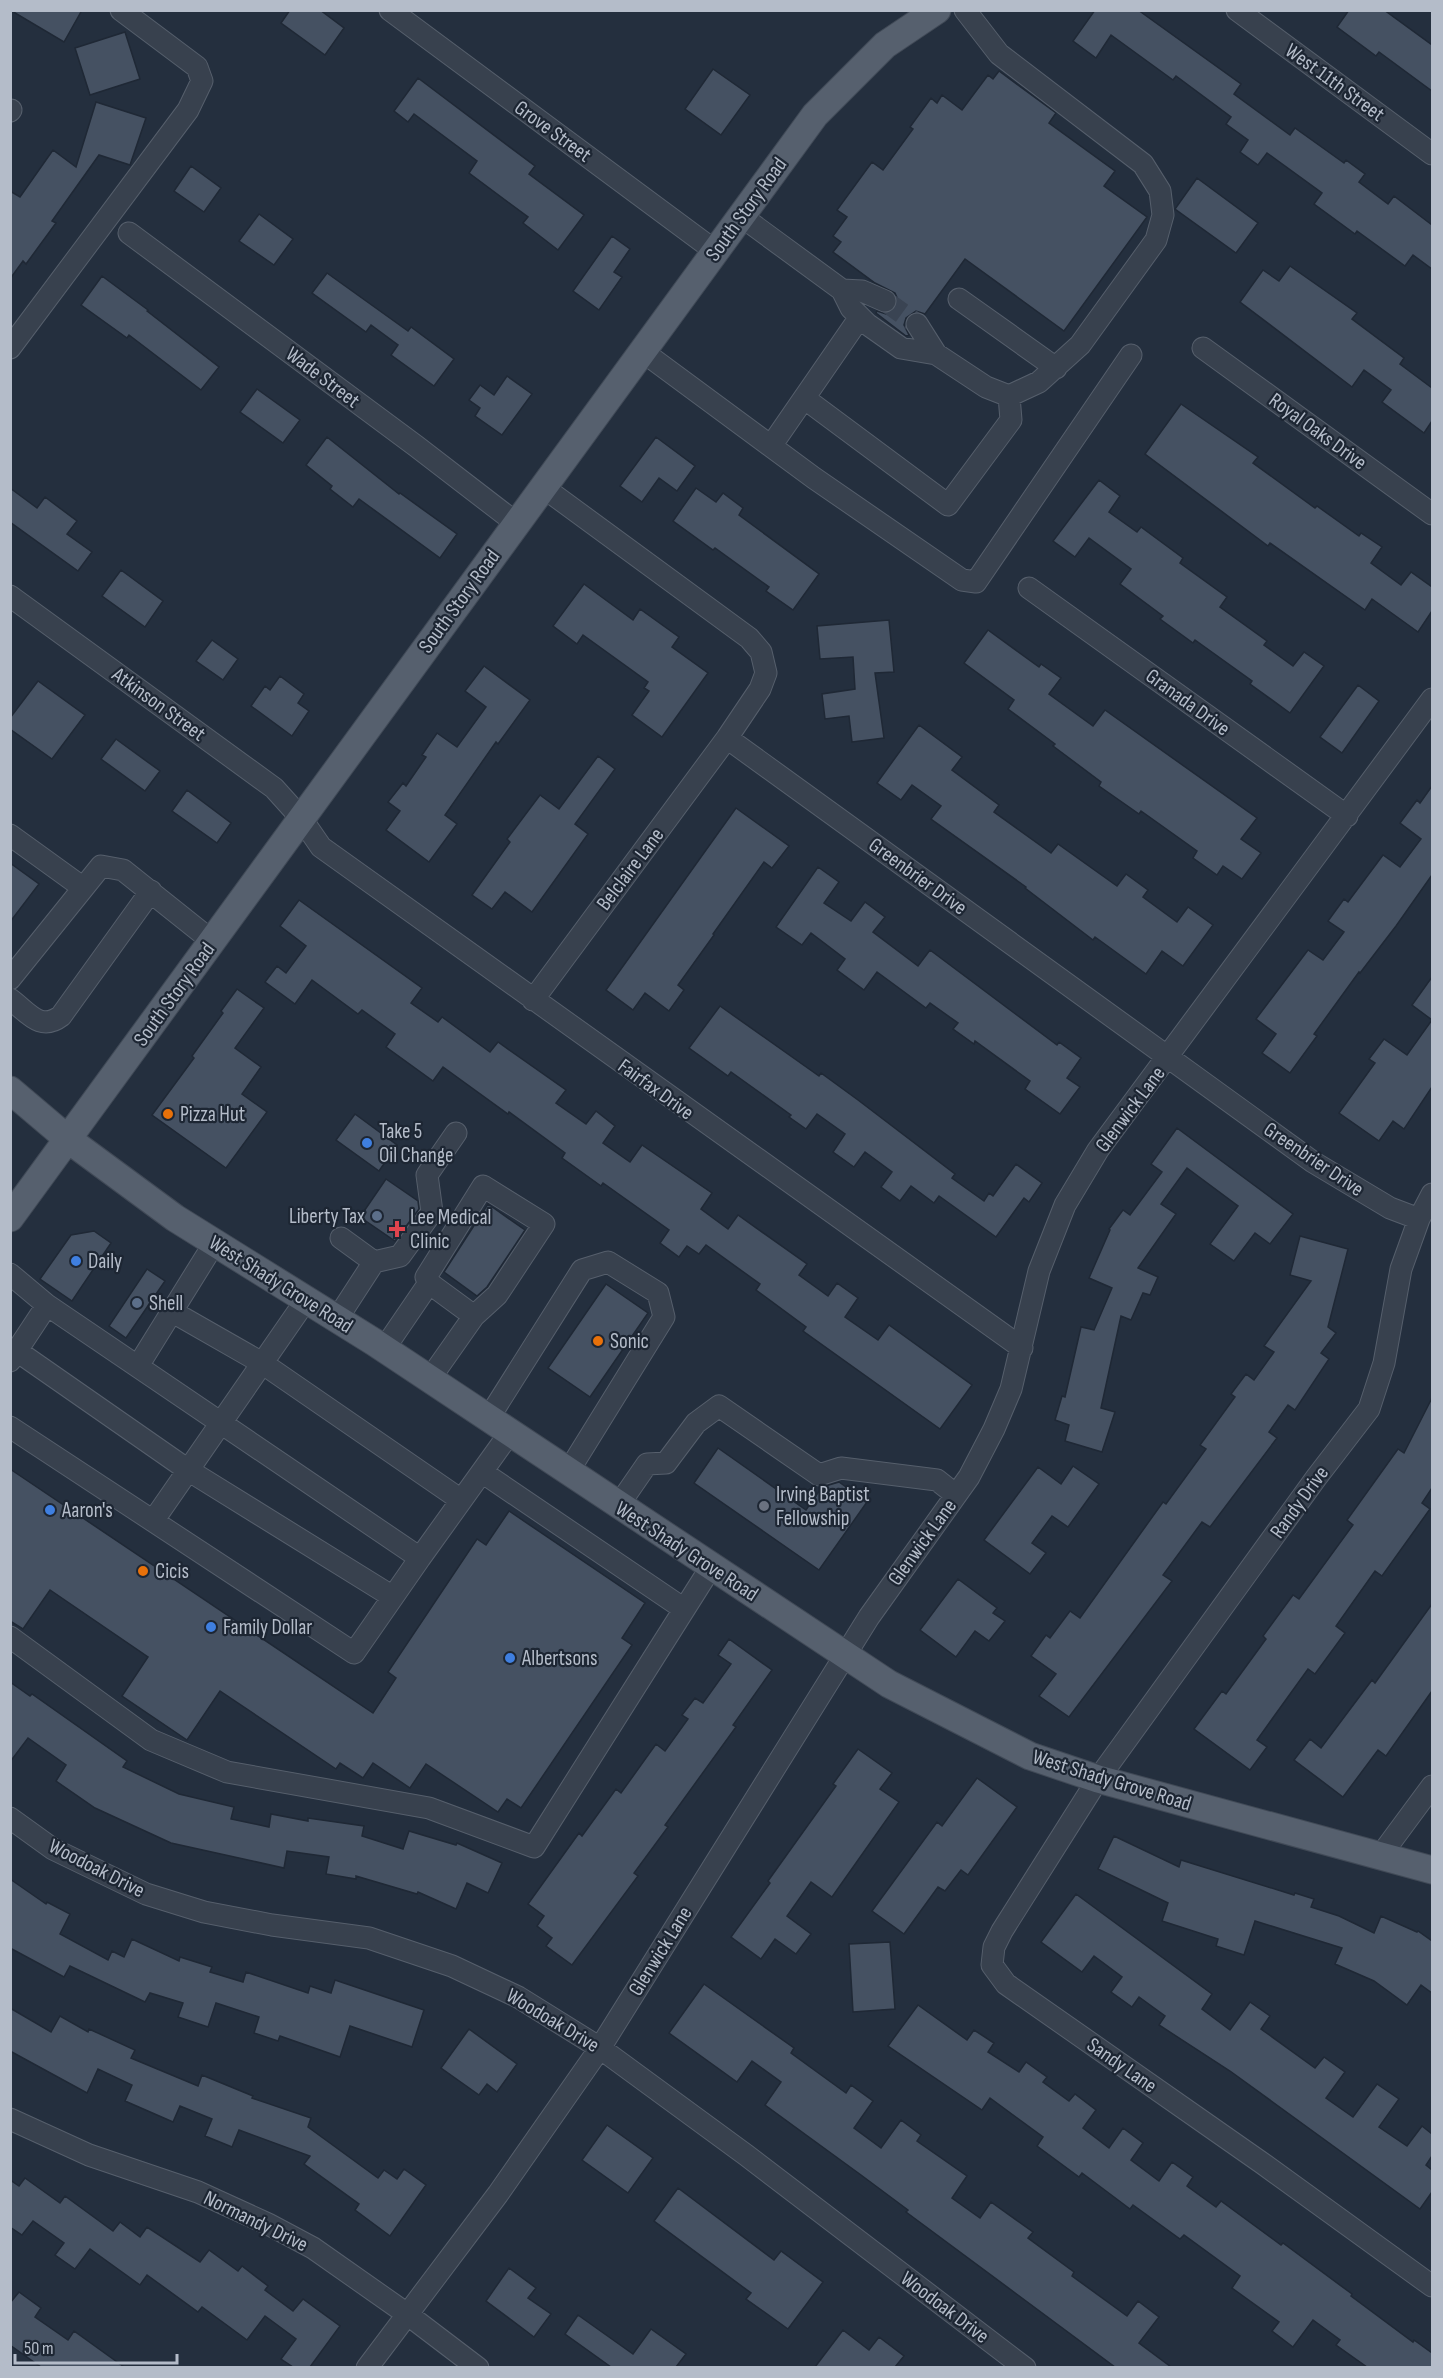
<svg xmlns="http://www.w3.org/2000/svg" width="1443" height="2378" viewBox="0 0 1443 2378" font-family="'Sofia Sans Condensed',sans-serif">
	<rect width="100%" height="100%" fill="#242f3e"/>
	<path fill="#455162" stroke="#1f2835" stroke-width="1.5" d="M10,10H82L64,42Z
		M290,10H320L344,28L325,55L281,23Z
		M1095,10H1138L1241,84L1234,94L1290,135L1295,128L1344,163L1346,160L1365,174L1359,182L1388,204L1394,196L1432,225V269L1413,255L1405,266L1357,231L1355,234L1314,204L1322,193L1267,153L1258,165L1240,152L1248,140L1226,124L1231,117L1176,76L1173,80L1111,35L1096,58L1073,41Z
		M1349,10H1384L1432,45V91L1379,52L1376,56L1337,27Z
		M125,32L140,79L90,95L75,48Z
		M713,69L750,95L721,135L685,109Z
		M999,71L1056,113L1049,123L1115,171L1104,186L1147,217L1064,331L965,259L925,314L916,311L906,318L904,325L909,335L906,336L876,313L877,311L886,314L893,311L898,300L895,293L875,283L833,252L841,242L833,236L847,217L837,210L872,162L883,170L913,129L910,127L931,98L937,103L942,95L962,110L988,75L993,79Z
		M418,78L535,166L529,174L584,215L558,250L523,223L528,217L469,173L477,161L414,114L408,122L394,111Z
		M96,102L146,118L130,165L99,155L52,221L56,223L26,264L23,261L10,279V191L20,197L53,150L76,167Z
		M191,166L221,188L204,212L174,191Z
		M1197,178L1258,223L1236,253L1175,209Z
		M259,214L293,239L274,265L239,241Z
		M612,236L630,249L614,272L622,277L599,310L573,291Z
		M1290,266L1357,313L1352,319L1404,358L1400,364L1432,388V421L1424,433L1382,402L1391,390L1364,370L1352,387L1240,302L1263,270L1279,281Z
		M327,273L408,331L411,327L454,359L434,386L391,355L398,345L371,325L366,332L312,293Z
		M102,276L148,310L147,311L219,367L201,390L129,335L127,338L81,305Z
		M507,376L532,394L502,435L475,416L480,408L469,400L480,385L494,395Z
		M257,389L300,420L283,443L240,412Z
		M1181,404L1258,457L1253,463L1315,508L1317,506L1359,536L1361,533L1382,547L1371,563L1401,585L1411,572L1432,587V611L1418,632L1372,599L1365,610L1270,543L1268,546L1145,454Z
		M327,437L399,494L400,493L457,534L440,558L359,499L353,507L330,489L332,486L306,465Z
		M656,437L695,466L677,491L659,478L642,502L620,486Z
		M1099,480L1120,496L1109,512L1137,532L1141,527L1183,558L1180,563L1227,597L1220,607L1267,641L1264,645L1293,666L1304,652L1324,666L1290,713L1250,684L1252,681L1195,640L1193,643L1160,619L1163,616L1120,584L1131,569L1089,538L1075,557L1053,541Z
		M10,488L37,508L45,497L77,521L67,534L92,552L78,571L10,522Z
		M696,488L716,502L723,493L743,508L739,515L819,574L793,610L766,591L769,587L715,548L713,550L673,521Z
		M121,570L163,601L145,627L102,596Z
		M584,584L633,620L640,609L679,637L672,647L708,673L662,737L632,715L649,691L644,688L648,682L583,635L577,644L553,626Z
		M889,620L894,672L875,673L884,738L852,742L849,716L825,719L822,694L855,689L853,657L820,659L817,626Z
		M988,630L1039,667L1041,664L1061,678L1049,694L1093,726L1105,710L1257,818L1241,839L1261,853L1242,879L1223,866L1217,875L1193,858L1197,851L1141,811L1139,814L1099,786L1101,782L1053,746L1055,744L1008,709L1014,700L964,663Z
		M212,640L238,659L223,680L196,661Z
		M484,666L530,700L498,744L496,742L445,815L457,824L429,862L386,830L400,811L388,802L403,783L406,786L426,757L422,755L437,733L457,747L486,707L465,691Z
		M280,676L304,694L298,703L309,711L292,736L251,706L265,686L270,690Z
		M38,681L85,715L52,759L10,729V718Z
		M1358,685L1379,701L1342,753L1320,737Z
		M919,725L962,757L952,770L999,805L994,812L1051,853L1058,844L1117,886L1126,874L1148,890L1143,897L1177,922L1188,907L1213,925L1183,966L1162,951L1146,974L1095,937L1093,940L1025,888L1026,887L931,819L941,806L912,785L901,800L877,783Z
		M116,739L160,771L145,791L101,759Z
		M598,756L615,769L575,824L588,834L532,912L505,892L492,909L472,895L510,842L507,839L540,795L559,809Z
		M1432,786V875L1396,926L1360,973L1359,972L1314,1034L1317,1036L1290,1073L1262,1053L1276,1034L1256,1019L1308,950L1323,960L1344,932L1328,921L1344,899L1348,902L1383,855L1400,867L1421,839L1400,823L1417,800L1420,803Z
		M187,790L231,823L217,843L172,811Z
		M736,808L789,846L772,868L764,862L713,934L714,935L678,985L684,990L669,1011L645,993L633,1010L606,990Z
		M10,863L39,884L10,922Z
		M818,867L839,882L824,903L851,921L865,902L885,917L873,932L918,966L930,950L1057,1045L1059,1042L1081,1058L1067,1078L1080,1087L1060,1114L1025,1089L1030,1081L975,1041L974,1044L953,1029L958,1023L930,1003L926,1008L877,972L864,990L837,970L845,959L811,933L802,945L776,927Z
		M299,900L422,988L411,1003L438,1022L442,1017L490,1052L498,1042L566,1090L556,1103L586,1124L596,1111L615,1126L603,1143L630,1162L642,1145L712,1193L701,1209L728,1229L738,1215L807,1264L799,1275L828,1296L837,1283L858,1298L845,1317L878,1340L889,1325L972,1385L940,1429L803,1331L806,1327L756,1290L760,1284L706,1245L699,1254L687,1246L679,1257L660,1243L669,1230L603,1183L601,1186L562,1158L565,1153L509,1112L508,1114L443,1067L433,1081L386,1047L395,1034L362,1010L358,1014L312,980L295,1004L265,982L277,966L286,973L306,946L280,926Z
		M1432,977V1087L1404,1129L1393,1121L1379,1141L1339,1113L1375,1063L1369,1059L1384,1039L1407,1055L1432,1020L1412,1005Z
		M237,989L264,1008L235,1048L261,1067L242,1094L267,1112L226,1168L152,1115L194,1058L192,1056L223,1013L221,1011Z
		M720,1006L819,1076L821,1073L858,1100L955,1174L952,1178L984,1201L989,1193L993,1196L1016,1164L1042,1183L1029,1202L1024,1198L996,1237L939,1196L934,1203L911,1186L900,1201L881,1187L892,1172L865,1152L854,1167L833,1152L845,1134L817,1114L806,1129L789,1117L791,1115L731,1072L728,1076L689,1048Z
		M355,1114L397,1145L379,1171L336,1140Z
		M1177,1128L1293,1214L1270,1244L1255,1233L1234,1261L1210,1244L1238,1206L1187,1168L1161,1204L1176,1214L1138,1268L1158,1277L1150,1295L1143,1293L1131,1320L1121,1316L1101,1408L1115,1412L1102,1452L1065,1441L1069,1425L1055,1420L1062,1396L1065,1397L1081,1327L1094,1330L1112,1288L1089,1278L1110,1230L1109,1229L1123,1210L1130,1215L1162,1172L1151,1164Z
		M386,1179L418,1201L419,1209L395,1241L360,1217Z
		M488,1204L525,1230L487,1287L477,1296L444,1272Z
		M94,1231L111,1243L72,1301L40,1279L71,1235Z
		M1300,1236L1348,1249L1328,1327L1336,1333L1321,1353L1329,1359L1295,1410L1288,1405L1269,1432L1277,1438L1210,1527L1202,1522L1163,1575L1172,1581L1069,1717L1039,1696L1056,1674L1031,1656L1046,1635L1050,1638L1070,1611L1080,1618L1163,1502L1166,1504L1206,1449L1200,1445L1235,1397L1231,1394L1246,1374L1254,1380L1274,1352L1264,1346L1311,1281L1290,1275Z
		M147,1269L165,1281L126,1338L109,1326Z
		M606,1284L648,1313L590,1397L548,1368Z
		M1432,1398V1488L1422,1503L1430,1509L1382,1576L1375,1571L1336,1626L1345,1633L1315,1674L1308,1669L1257,1740L1267,1747L1250,1770L1194,1729L1222,1691L1226,1694L1266,1639L1263,1636L1293,1595L1299,1599L1353,1525L1347,1520L1398,1449L1404,1453Z
		M718,1448L806,1510L822,1487L839,1482L867,1502L819,1570L694,1483Z
		M1073,1466L1099,1484L1068,1527L1052,1516L1032,1543L1046,1553L1030,1574L984,1540L1038,1467L1061,1484Z
		M10,1469L373,1713L396,1678L388,1672L477,1539L486,1545L509,1511L645,1603L622,1638L632,1645L521,1808L507,1799L498,1812L426,1764L410,1788L373,1763L363,1778L340,1763L336,1769L220,1691L187,1740L122,1696L148,1657L50,1590L23,1629L10,1621Z
		M958,1579L997,1608L993,1613L1005,1621L989,1641L975,1631L956,1657L920,1630Z
		M1432,1604V1691L1386,1756L1378,1750L1343,1797L1294,1760L1310,1739L1321,1748L1372,1680L1375,1683Z
		M729,1639L772,1670L733,1725L736,1727L665,1825L668,1827L634,1873L638,1876L572,1965L546,1946L552,1938L537,1926L544,1916L528,1904L579,1833L582,1836L616,1789L621,1793L656,1744L665,1751L688,1719L682,1715L695,1698L703,1703L731,1664L718,1655Z
		M10,1682L30,1696L32,1694L127,1761L123,1767L179,1794L234,1807L231,1819L269,1827L271,1814L308,1821V1818L364,1826L362,1836L403,1849L409,1831L456,1845L457,1843L502,1863L488,1893L467,1883L456,1909L418,1892L417,1894L356,1876V1879L326,1874L329,1857L287,1851L284,1868L171,1843L95,1808L56,1781L66,1765L28,1738L10,1762Z
		M858,1749L892,1773L880,1789L899,1802L832,1897L811,1882L787,1916L811,1934L796,1954L775,1939L761,1959L731,1937L770,1883L768,1881L836,1786L833,1784Z
		M977,1778L1017,1807L968,1875L961,1870L945,1891L938,1887L904,1934L872,1911L937,1822L942,1826Z
		M1114,1836L1179,1867L1181,1860L1294,1895L1295,1893L1314,1899L1311,1907L1339,1916L1374,1933L1381,1916L1417,1932L1418,1931L1432,1941V1993L1421,1985L1407,2005L1374,1981L1335,1964L1342,1948L1255,1921L1244,1955L1216,1946L1218,1939L1162,1921L1168,1903L1098,1869Z
		M10,1879L46,1904L47,1902L70,1914L60,1934L108,1960L112,1951L124,1957L132,1939L179,1961L180,1957L212,1967L210,1972L243,1982L246,1972L308,1993L310,1986L331,1993L335,1980L424,2010L412,2047L350,2026L340,2057L280,2036L278,2041L254,2033L259,2017L216,2003L208,2027L178,2017L183,2003L150,1993L145,2002L70,1966L64,1977L10,1948Z
		M1076,1894L1212,1994L1202,2009L1230,2030L1250,2002L1270,2016L1261,2029L1315,2068L1324,2057L1345,2072L1326,2098L1353,2117L1377,2084L1399,2099L1379,2127L1407,2146L1422,2126L1432,2134V2156L1426,2165L1432,2170V2192L1420,2209L1230,2071L1159,2025L1165,2016L1139,1997L1132,2007L1111,1992L1122,1977L1094,1956L1082,1972L1041,1942Z
		M890,1942L895,2009L853,2012L849,1944Z
		M704,1984L794,2048L791,2053L846,2093L851,2085L873,2101L854,2128L881,2148L901,2120L921,2135L917,2141L967,2176L952,2198L980,2218L991,2202L1033,2232L1028,2238L1074,2272L1072,2276L1127,2316L1138,2301L1159,2317L1139,2343L1171,2367H1115L906,2212L908,2210L861,2175L765,2105L781,2082L752,2061L737,2082L669,2033Z
		M918,2005L967,2040L974,2030L994,2043L988,2052L1019,2072L1026,2062L1047,2077L1043,2082L1069,2101L1075,2094L1096,2110L1083,2128L1109,2148L1123,2128L1143,2143L1131,2160L1159,2181L1172,2162L1193,2177L1187,2186L1216,2207L1221,2201L1281,2245L1283,2243L1352,2294L1351,2296L1413,2342L1414,2340L1432,2353V2367H1367L1336,2345L1340,2340L1313,2320L1293,2347L1272,2331L1279,2322L1232,2288L1240,2276L1184,2235L1180,2239L1133,2205L1130,2209L1082,2173L1079,2177L1037,2146L1043,2137L990,2098L982,2110L888,2046Z
		M10,2008L51,2032L60,2016L88,2032L89,2029L135,2050L131,2058L198,2086L202,2075L253,2096L252,2098L311,2118L308,2127L378,2178L384,2170L397,2179L404,2169L426,2185L390,2236L355,2210L359,2204L304,2164L310,2156L239,2130L232,2147L205,2136L212,2119L180,2106L173,2122L125,2101L132,2085L98,2069L87,2093L10,2051Z
		M469,2029L517,2064L497,2092L487,2084L479,2095L441,2068Z
		M607,2125L653,2158L628,2193L582,2160Z
		M25,2178L60,2203L65,2196L113,2231L120,2222L140,2237L147,2227L200,2262L209,2250L238,2271L242,2266L268,2286L265,2290L293,2311L303,2299L340,2326L310,2367H293L281,2359L296,2339L265,2316L247,2340L202,2307L198,2312L147,2275L140,2285L90,2249L75,2269L55,2255L64,2243L33,2221L22,2235L10,2227V2180L19,2186Z
		M678,2188L774,2260L781,2251L823,2282L788,2329L746,2299L751,2293L654,2221Z
		M509,2268L536,2288L528,2298L551,2314L534,2337L486,2301Z
		M19,2292L41,2308L35,2317L68,2340L74,2331L124,2367H41L10,2345V2303Z
		M578,2315L633,2354L651,2329L686,2354L676,2367H611L565,2334Z
		M843,2330L869,2350L879,2337L904,2356L895,2367H815Z"/>
	<g fill="none" stroke-linecap="round" stroke-linejoin="round">
		<path stroke="#3a4453" stroke-width="21" stroke-dasharray="21 10" stroke-linecap="butt" d="M885,301L917,324"/>
		<g stroke="#565f6c" stroke-width="23">
			<path id="minor" d="M390,10L715,251
				M1237,10L1432,154
				M10,111L11,110
				M741,216L842,290L851,308L867,324L901,348L936,354L986,387L1009,396L1039,382L1080,345L1156,240L1163,215L1160,191L1143,164L999,54L965,10
				M129,233L416,446L516,523
				M842,290L862,291L885,301
				M959,299L1056,368
				M917,324L936,354
				M10,348L188,110L202,81L197,67L121,10
				M1203,348L1432,514
				M642,351L814,478L962,580L976,582L1131,355
				M804,398L948,505L1011,420L1009,396
				M771,446L860,317
				M1029,588L1347,816
				M10,596L274,788L301,818L321,847L1022,1348
				M727,738L1313,1162L1390,1208L1419,1219
				M10,835L82,887
				M10,979L101,866L123,870L212,941
				M10,999C28,1012 40,1032 61,1016L151,891
				M533,1000L727,738L760,689L766,673L761,652L749,638L543,487
				M1432,1194L1419,1219L1401,1269L1384,1363L1369,1409L1316,1478L1098,1779L1002,1931L994,1947L992,1965L1006,1984L1262,2163L1432,2286
				M374,1262L400,1256L432,1212L427,1175L456,1133
				M10,1274L47,1305L420,1558L509,1434
				M171,1311L262,1363L461,1500
				M337,1319L374,1262L341,1238
				M384,1349L429,1283
				M17,1351L188,1470L393,1597
				M10,1361L47,1305
				M138,1366L215,1242
				M429,1380L474,1316L497,1295L544,1224L483,1186L426,1277L429,1283L474,1316
				M488,1419L582,1270L608,1262L658,1293L664,1317L568,1472
				M10,1427L354,1653L420,1558
				M482,1472L684,1609
				M618,1506L647,1464L666,1463L696,1423L719,1406L819,1475L841,1468L937,1480L956,1495
				M153,1521L306,1300
				M10,1637L151,1740L227,1772L429,1808L534,1847L711,1567
				M10,1818L53,1849L146,1894L204,1912L272,1925L369,1938L452,1966L518,1997L600,2048L746,2155L1025,2368
				M1381,1855L1432,1786
				M10,2119L89,2155L198,2192L268,2224L313,2248L407,2314L478,2368
				M367,2368L498,2194L600,2048L869,1617L969,1477L994,1429L1011,1389L1039,1271L1065,1205L1098,1150L1432,699"/>
		</g>
		<g stroke="#414a57" stroke-width="29">
			<path id="major" d="M10,1090L69,1140L175,1218L374,1342L889,1684L1030,1756L1098,1779L1432,1870
				M10,1218L815,115L885,45L937,10"/>
		</g>
		<use href="#minor" stroke="#38414e" stroke-width="21"/>
		<use href="#major" stroke="#56606e" stroke-width="27"/>
	</g>
	<g fill="#e8710a" stroke="#1d2633" stroke-width="2">
		<circle cx="168" cy="1114" r="6"/>
		<circle cx="598" cy="1341" r="6"/>
		<circle cx="143" cy="1571" r="6"/>
	</g>
	<g fill="#3f7fe0" stroke="#1d2633" stroke-width="2">
		<circle cx="367" cy="1143" r="6"/>
		<circle cx="76" cy="1261" r="6"/>
		<circle cx="50" cy="1510" r="6"/>
		<circle cx="211" cy="1627" r="6"/>
		<circle cx="510" cy="1658" r="6"/>
	</g>
	<g fill="#5c6f8a" stroke="#1d2633" stroke-width="2">
		<circle cx="377" cy="1216" r="6"/>
		<circle cx="137" cy="1303" r="6"/>
	</g>
	<path fill="#e0444e" stroke="#1d2633" stroke-width="2" d="M394 1220h6v6h6v6h-6v6h-6v-6h-6v-6h6z"/>
	<circle fill="#6b7280" stroke="#1d2633" stroke-width="2" cx="764" cy="1506" r="6"/>
	<g text-anchor="middle" stroke-width="4.5" stroke-linejoin="round" paint-order="stroke">
		<g font-size="21" fill="#b4bcc9" stroke="#1d2633">
			<text transform="translate(1335 82) rotate(36)" y="7">West 11th Street</text>
			<text transform="translate(553 131) rotate(36)" y="7">Grove Street</text>
			<text transform="translate(746 209) rotate(-54)" y="7">South Story Road</text>
			<text transform="translate(323 377) rotate(37)" y="7">Wade Street</text>
			<text transform="translate(1318 431) rotate(36)" y="7">Royal Oaks Drive</text>
			<text transform="translate(459 601) rotate(-54)" y="7">South Story Road</text>
			<text transform="translate(1188 702) rotate(36)" y="7">Granada Drive</text>
			<text transform="translate(159 704) rotate(36)" y="7">Atkinson Street</text>
			<text transform="translate(630 869) rotate(-53)" y="7">Belclaire Lane</text>
			<text transform="translate(918 876) rotate(36)" y="7">Greenbrier Drive</text>
			<text transform="translate(174 994) rotate(-54)" y="7">South Story Road</text>
			<text transform="translate(656 1089) rotate(36)" y="7">Fairfax Drive</text>
			<text transform="translate(1130 1109) rotate(-53)" y="7">Glenwick Lane</text>
			<text transform="translate(1314 1159) rotate(34)" y="7">Greenbrier Drive</text>
			<text transform="translate(281 1284) rotate(32)" y="7">West Shady Grove Road</text>
			<text transform="translate(1299 1502) rotate(-54)" y="7">Randy Drive</text>
			<text transform="translate(922 1542) rotate(-54)" y="7">Glenwick Lane</text>
			<text transform="translate(687 1551) rotate(33)" y="7">West Shady Grove Road</text>
			<text transform="translate(1112 1780) rotate(17)" y="7">West Shady Grove Road</text>
			<text transform="translate(97 1868) rotate(27)" y="7">Woodoak Drive</text>
			<text transform="translate(660 1951) rotate(-58)" y="7">Glenwick Lane</text>
			<text transform="translate(553 2020) rotate(31)" y="7">Woodoak Drive</text>
			<text transform="translate(1122 2065) rotate(35)" y="7">Sandy Lane</text>
			<text transform="translate(256 2221) rotate(26)" y="7">Normandy Drive</text>
			<text transform="translate(945 2307) rotate(37)" y="7">Woodoak Drive</text>
		</g>
		<g font-size="21" fill="#b4bcc9" stroke="#1d2633" text-anchor="start">
			<text x="180" y="1121">Pizza Hut</text>
			<text x="379" y="1138">Take 5<tspan x="379" dy="24">Oil Change</tspan></text>
			<text x="365" y="1223" text-anchor="end">Liberty Tax</text>
			<text x="410" y="1224">Lee Medical<tspan x="410" dy="24">Clinic</tspan></text>
			<text x="88" y="1268">Daily</text>
			<text x="149" y="1310">Shell</text>
			<text x="610" y="1348">Sonic</text>
			<text x="776" y="1501">Irving Baptist<tspan x="776" dy="24">Fellowship</tspan></text>
			<text x="62" y="1517">Aaron's</text>
			<text x="155" y="1578">Cicis</text>
			<text x="223" y="1634">Family Dollar</text>
			<text x="522" y="1665">Albertsons</text>
		</g>
	</g>
	<rect width="1443" height="2378" fill="none" stroke="#b4bcc9" stroke-width="24"/>
	<path d="M15 2354v9h162v-9" fill="none" stroke="#b4bcc9" stroke-width="3"/>
	<text x="24" y="2354" font-size="18" fill="#b4bcc9" stroke="#1d2633" stroke-width="4.5" paint-order="stroke">50 m</text>
</svg>
